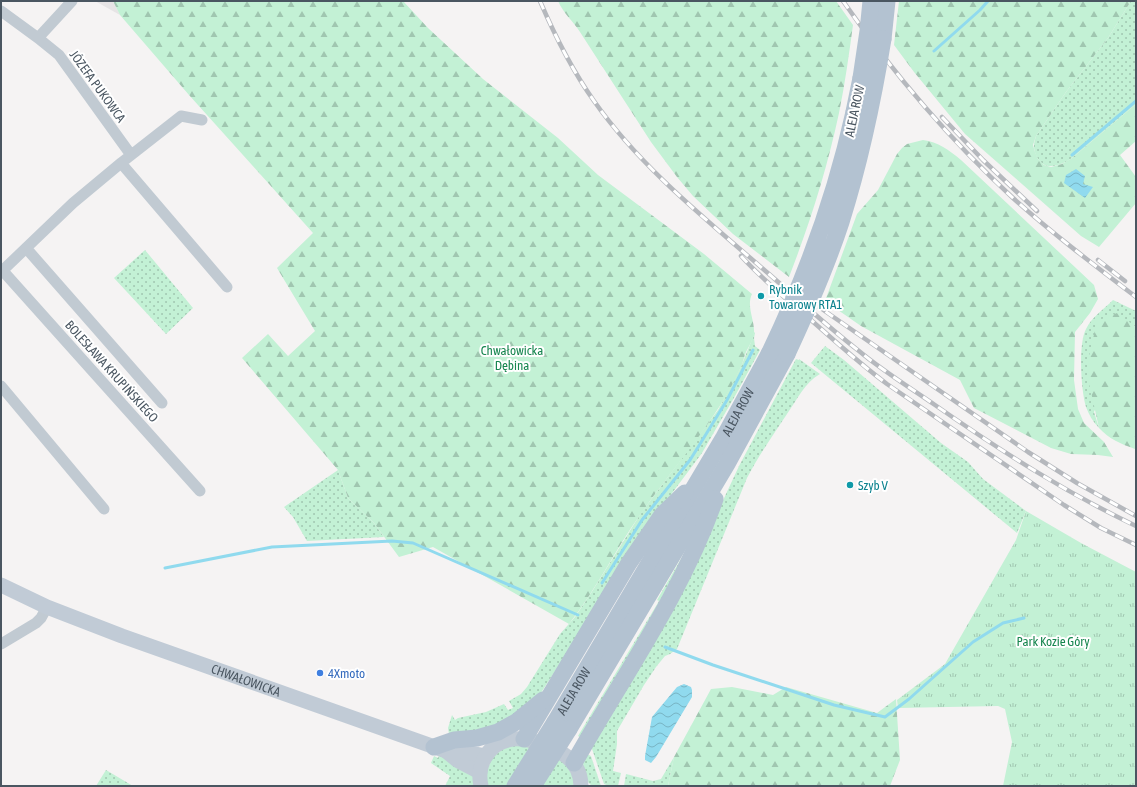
<svg xmlns="http://www.w3.org/2000/svg" width="1137" height="787" viewBox="0 0 1137 787" font-family="'Asap Condensed',sans-serif">
	<defs>
		<pattern id="grass-dots" width="8" height="8" patternUnits="userSpaceOnUse"><rect width="8" height="8" fill="#c3f1d5"/><path d="M2 2h.1M6 6h.1" fill="none" stroke="#a0c6b0" stroke-width="1.8" stroke-linecap="round"/></pattern>
		<pattern id="forest-firs" width="22" height="20" patternUnits="userSpaceOnUse"><rect width="22" height="20" fill="#c3f1d5"/><path d="M5 1l3.5 6h-7zM16 11l3.5 6h-7z" fill="#a0c6b0"/></pattern>
		<pattern id="park-tufts" width="24" height="20" patternUnits="userSpaceOnUse"><rect width="24" height="20" fill="#c3f1d5"/><path d="M3 7l-1-3M5 7V3M7 7l1-3M15 17l-1-3M17 17v-4M19 17l1-3" fill="none" stroke="#a0c6b0"/></pattern>
		<pattern id="water-waves" width="16" height="10" patternUnits="userSpaceOnUse"><rect width="16" height="10" fill="#90daee"/><path d="M0 5q4-4 8 0t8 0" fill="none" stroke="#78b4c4"/></pattern>
	</defs>
	<rect width="100%" height="100%" fill="#f5f3f3"/>
	<path fill="#e6e4e5" d="M95,1H113L120,15Z"/>
	<path fill="url(#grass-dots)" d="M1131,1H1136V104L1072,158C1066,162 1059,166 1051,166C1041,167 1034,155 1034,146C1034,143 1035,139 1036,136L1066,92L1108,38Z
		M145,250L193,308L166,334L114,278Z
		M1113,300L1136,311V327L1133,325L1094,412L1099,428C1093,422 1089,415 1086,407C1081,391 1078,344 1086,329C1091,318 1104,309 1113,300Z
		M754,332L755,333L754,338L755,346L760,350L735,396L702,453L655,516L537,699L515,715L487,729L449,734L448,728L452,715L455,720L458,718L486,712L504,704L508,710L513,708L509,701L521,694L527,687L560,634L575,617L593,590L641,513L718,410L740,369L751,342Z
		M825,346L844,360L941,443L968,462L983,479L1026,511L1017,533L811,363Z
		M796,359L799,360V359L820,374C805,382 797,400 787,414C773,435 759,455 747,478L677,649L670,654L665,656L656,667L644,685L617,731V744L613,771L621,773L618,786H609L604,784L591,746L700,550L739,466Z
		M338,470L348,498L374,523L384,537L307,541L293,517L284,507Z
		M700,526L701,527L583,739L578,736L659,601L657,600Z
		M523,745L560,758L573,775L574,786H487L486,773L493,756L508,746Z
		M585,753L591,756L601,786H592C581,777 582,766 585,753Z
		M439,755L472,773L476,786H445L450,776L431,763L434,756L438,758Z
		M674,757L668,786H624L626,774L653,781L661,779Z
		M106,770L133,786H96Z"/>
	<path fill="url(#forest-firs)" d="M113,1H403L428,28L483,79L558,138L598,175L704,254L752,294C746,306 755,321 754,333C753,340 749,346 746,352C744,357 743,362 741,367C716,422 674,466 640,515C615,550 596,590 569,624L433,547L399,557L374,523L348,498L338,470L242,358L268,334L288,356L315,331L277,268L313,233L189,95L120,15Z
		M558,1H836L853,25C849,54 845,84 839,113C827,169 810,223 789,277L733,234L693,196L677,177L651,142L580,32C573,21 563,13 558,1Z
		M899,1H1131L1108,38L1066,92L1036,136L1033,145L1035,152L1038,159L1044,165L1051,167L1062,164L1072,158L1136,104V141L1120,155L1136,177V203L1099,247L1081,236L965,134L914,72L894,45Z
		M923,140C938,142 949,150 961,160L1094,285L1098,299L1090,313L1075,332L1074,380L1078,409L1084,423L1104,442L1113,457L1098,455L1071,454L1051,448L974,408L960,380L861,326L825,301L857,214L878,190L897,154L902,148L907,144Z
		M1117,313L1136,327L1135,449C1121,444 1109,439 1099,428L1087,374L1088,361L1097,321Z
		M732,687L773,695L786,687L877,713L896,699L900,760L890,786H668L674,757L711,689Z"/>
	<path fill="url(#park-tufts)" d="M1026,511L1081,543L1136,572V786H1003L1012,742L1005,709L998,706L898,708L897,700L945,664L1016,540Z"/>
	<path fill="url(#water-waves)" d="M1076,169L1085,176L1083,184L1093,187L1085,198L1064,183L1066,175Z
		M684,684L691,687L692,690V697L656,757L651,763L645,760V756L652,717L677,687Z"/>
	<g fill="none" stroke-linecap="round" stroke-linejoin="round">
		<path stroke="#90daee" stroke-width="3" d="M934,51L980,10L988,1
			M1072,155L1136,101
			M165,568L272,547L392,541L413,543L578,615
			M602,583L642,520L690,460L700,444L727,400L753,350
			M665,647L713,665L834,705L885,717L909,699L973,642L1003,623L1024,618"/>
		<path stroke="#c1cad2" stroke-width="11" d="M1,11L38,38L59,55L131,155
			M38,38L72,1
			M121,163L227,287
			M26,248L162,403
			M3,271L200,491
			M1,272L73,203L121,163L181,116L202,120
			M1,386L104,509
			M1,644L36,623L41,618L47,607"/>
		<g stroke="#c1cbd6" stroke-width="15">
			<path id="s1" d="M1,585L47,607L122,636L446,751L457,760L480,772"/>
			<path d="M446,751H460L486,756"/>
			<path d="M481,786C476,764 489,742 513,739C521,738 529,740 537,742C559,749 581,760 581,786"/>
		</g>
		<g stroke="#b3c2d1" stroke-width="17">
			<path d="M883,39L887,1"/>
			<path d="M854,112L861,78"/>
			<path id="s2" d="M555,722L724,437L769,354"/>
			<path d="M569,729L727,464L787,354"/>
			<path d="M524,739L629,563L662,515L685,493"/>
			<path d="M434,747L454,740L477,738L498,732L516,722L543,700"/>
			<path d="M574,763C623,676 682,594 715,499"/>
		</g>
		<g stroke="#b5b8bd" stroke-width="4.5">
			<path id="rail" d="M540,1C555,36 572,70 594,101C641,168 708,221 769,274C799,300 828,327 859,351C883,371 909,387 935,405C1001,451 1063,491 1136,526
				M843,1C893,73 949,139 1013,198C1052,233 1094,265 1136,297
				M942,117L983,160L1037,211
				M741,256C762,279 787,300 811,320C836,342 860,364 887,384L1064,505L1101,528L1136,545
				M1098,260L1125,281
				M796,291L1028,452L1077,483L1136,516"/>
		</g>
		<use href="#rail" stroke="#fff" stroke-width="3" stroke-dasharray="9" stroke-linecap="butt"/>
		<path stroke="#b3c2d1" stroke-width="17" d="M861,78L868,31L871,1
			M769,354C807,275 835,198 854,112
			M787,354C807,311 826,268 841,222C860,162 873,101 883,39
			M515,786L555,722
			M533,786L569,729"/>
	</g>
	<g fill="#0f9aa8" stroke="#fff" stroke-width="1.5">
		<circle cx="761" cy="296" r="4"/>
		<circle cx="850" cy="485" r="4"/>
	</g>
	<circle fill="#3f7fe0" stroke="#fff" stroke-width="1.5" cx="320" cy="673" r="4"/>
	<g text-anchor="middle" stroke-width="4" stroke-linejoin="round" paint-order="stroke">
		<g font-size="13" fill="#4a5661" stroke="#fff">
			<text transform="translate(98 86) rotate(54)" y="5">JÓZEFA PUKOWCA</text>
			<text transform="translate(854 111) rotate(-78)" y="5">ALEJA ROW</text>
			<text transform="translate(112 371) rotate(48)" y="5">BOLESŁAWA KRUPIŃSKIEGO</text>
			<text dy="5" stroke="none"><textPath href="#s2" startOffset="360">ALEJA ROW</textPath></text>
			<text dy="5" stroke="none"><textPath href="#s1" startOffset="263">CHWAŁOWICKA</textPath></text>
			<text dy="5" stroke="none"><textPath href="#s2" startOffset="36">ALEJA ROW</textPath></text>
		</g>
		<g font-size="13" fill="#0d838f" stroke="#fff" text-anchor="start">
			<text x="769" y="294">Rybnik<tspan x="769" dy="15">Towarowy RTA1</tspan></text>
			<text x="858" y="490">Szyb V</text>
		</g>
		<g font-size="13" fill="#17864f" stroke="#fff">
			<text x="512" y="355">Chwałowicka<tspan x="512" dy="15">Dębina</tspan></text>
			<text x="1053" y="646">Park Kozie Góry</text>
		</g>
		<g font-size="13" fill="#366cbe" stroke="#fff" text-anchor="start">
			<text x="328" y="678">4Xmoto</text>
		</g>
	</g>
	<rect width="1137" height="787" fill="none" stroke="#4a5661" stroke-width="4"/>
</svg>
